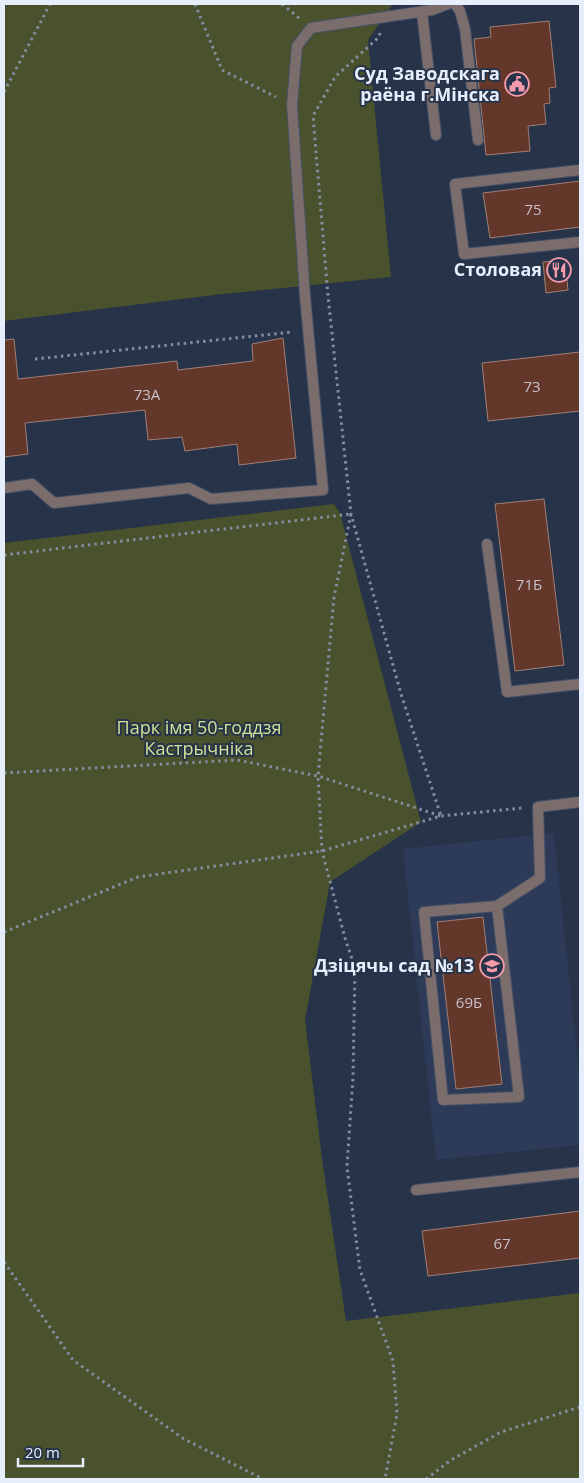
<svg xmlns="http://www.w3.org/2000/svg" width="584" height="1483" viewBox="0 0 584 1483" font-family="'Open Sans',sans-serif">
	<rect width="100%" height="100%" fill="#273349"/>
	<path fill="#2d3b58" d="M554,833L580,1083V1145L436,1160L403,849Z"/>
	<path fill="#49522d" d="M4,4H393L368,40L391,277L214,295L4,321Z
		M334,504L340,513L421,822L330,882L305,1020L322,1159L346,1321L580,1293V1479H4V543Z"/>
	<path fill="#64372b" stroke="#a07f76" d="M549,21L556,87L549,88L550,103L544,104L546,124L528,126L530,151L486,155L474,39L491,37L490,27Z
		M580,181V227L490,238L483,193Z
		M565,260L568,290L546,293L543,262Z
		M283,338L296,458L239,465L237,444L185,451L182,437L148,440L145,410L25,423L28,454L4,457V340L14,339L18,379L177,361L178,370L253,361L252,344Z
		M580,352V411L488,421L482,363Z
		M544,499L564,665L515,671L495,504Z
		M483,917L502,1084L456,1089L437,922Z
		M580,1211V1258L428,1276L422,1231Z"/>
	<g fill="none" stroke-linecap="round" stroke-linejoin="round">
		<g stroke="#465166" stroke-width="12">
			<path id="lane" d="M455,4L460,11L465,29L478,140
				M422,12L436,135
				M580,170L455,184L464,254L580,242
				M4,488L32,484L54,503L189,488L211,499L323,490L305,296L292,105L297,46L311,28L432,10L448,4
				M487,544L507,692L580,684
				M497,906L519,1097L443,1100L424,912L497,906L540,878L538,807L580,802
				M416,1190L580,1172"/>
		</g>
		<path stroke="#838da0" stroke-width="3" stroke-dasharray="2.5 4" stroke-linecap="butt" d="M195,4L222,70L276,97
			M282,4L299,18
			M380,33L379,37L335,77L313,116L328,296L351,514L401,694L441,816
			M4,92L50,4
			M35,359L293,332
			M351,514L334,597L318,776L322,851L345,938L355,968L353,1077L347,1167L360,1270L393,1361L397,1414L385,1479
			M4,555L351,514
			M4,773L237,760L318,776L441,816
			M4,932L138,877L322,851L441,816L522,808
			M4,1262L73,1360L184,1439L263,1479
			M426,1479L451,1460L501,1432L580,1407"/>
		<use href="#lane" stroke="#7c6d6d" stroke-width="10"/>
	</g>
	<defs>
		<g id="civic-ring" transform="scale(1.25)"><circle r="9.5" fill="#273349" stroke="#f39aab" stroke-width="1.5"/><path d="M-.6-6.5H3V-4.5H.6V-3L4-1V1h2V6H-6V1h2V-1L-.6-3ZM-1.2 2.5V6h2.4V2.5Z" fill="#f39aab"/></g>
		<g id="restaurant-ring" transform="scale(1.25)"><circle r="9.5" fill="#273349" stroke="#f39aab" stroke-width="1.5"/><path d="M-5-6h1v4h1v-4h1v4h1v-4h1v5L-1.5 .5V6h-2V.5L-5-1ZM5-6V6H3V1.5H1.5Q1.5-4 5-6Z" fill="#f39aab"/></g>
		<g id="school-ring" transform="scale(1.25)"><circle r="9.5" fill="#273349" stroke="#f39aab" stroke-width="1.5"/><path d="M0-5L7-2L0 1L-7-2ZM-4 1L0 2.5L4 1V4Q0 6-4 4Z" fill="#f39aab"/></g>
	</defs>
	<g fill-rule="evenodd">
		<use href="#civic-ring" x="517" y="84"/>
		<use href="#restaurant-ring" x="559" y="270"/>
		<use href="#school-ring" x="492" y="966"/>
	</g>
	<g text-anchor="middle" stroke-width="4" stroke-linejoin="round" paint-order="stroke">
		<g font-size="15" fill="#c6c0c8">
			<text x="533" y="215">75</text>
			<text x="532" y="392">73</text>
			<text x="147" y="400">73А</text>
			<text x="529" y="590">71Б</text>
			<text x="469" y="1008">69Б</text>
			<text x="502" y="1249">67</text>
		</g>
		<g font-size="18" font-weight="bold" fill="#e6eefc" stroke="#273349" text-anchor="end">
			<text x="500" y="80">Суд Заводскага<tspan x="500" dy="21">раёна г.Мінска</tspan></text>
			<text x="542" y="276">Столовая</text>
			<text x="474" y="972">Дзіцячы сад №13</text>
		</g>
		<g font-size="18" fill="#cfe198" stroke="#273349">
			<text x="199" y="734">Парк імя 50-годдзя<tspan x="199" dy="21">Кастрычніка</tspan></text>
		</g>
	</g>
	<rect width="584" height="1483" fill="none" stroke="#e6eefc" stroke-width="10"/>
	<path d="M18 1458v8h65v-8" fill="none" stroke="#e6eefc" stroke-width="2.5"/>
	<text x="25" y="1458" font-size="15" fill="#e6eefc" stroke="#273349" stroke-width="4" paint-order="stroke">20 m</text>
</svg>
